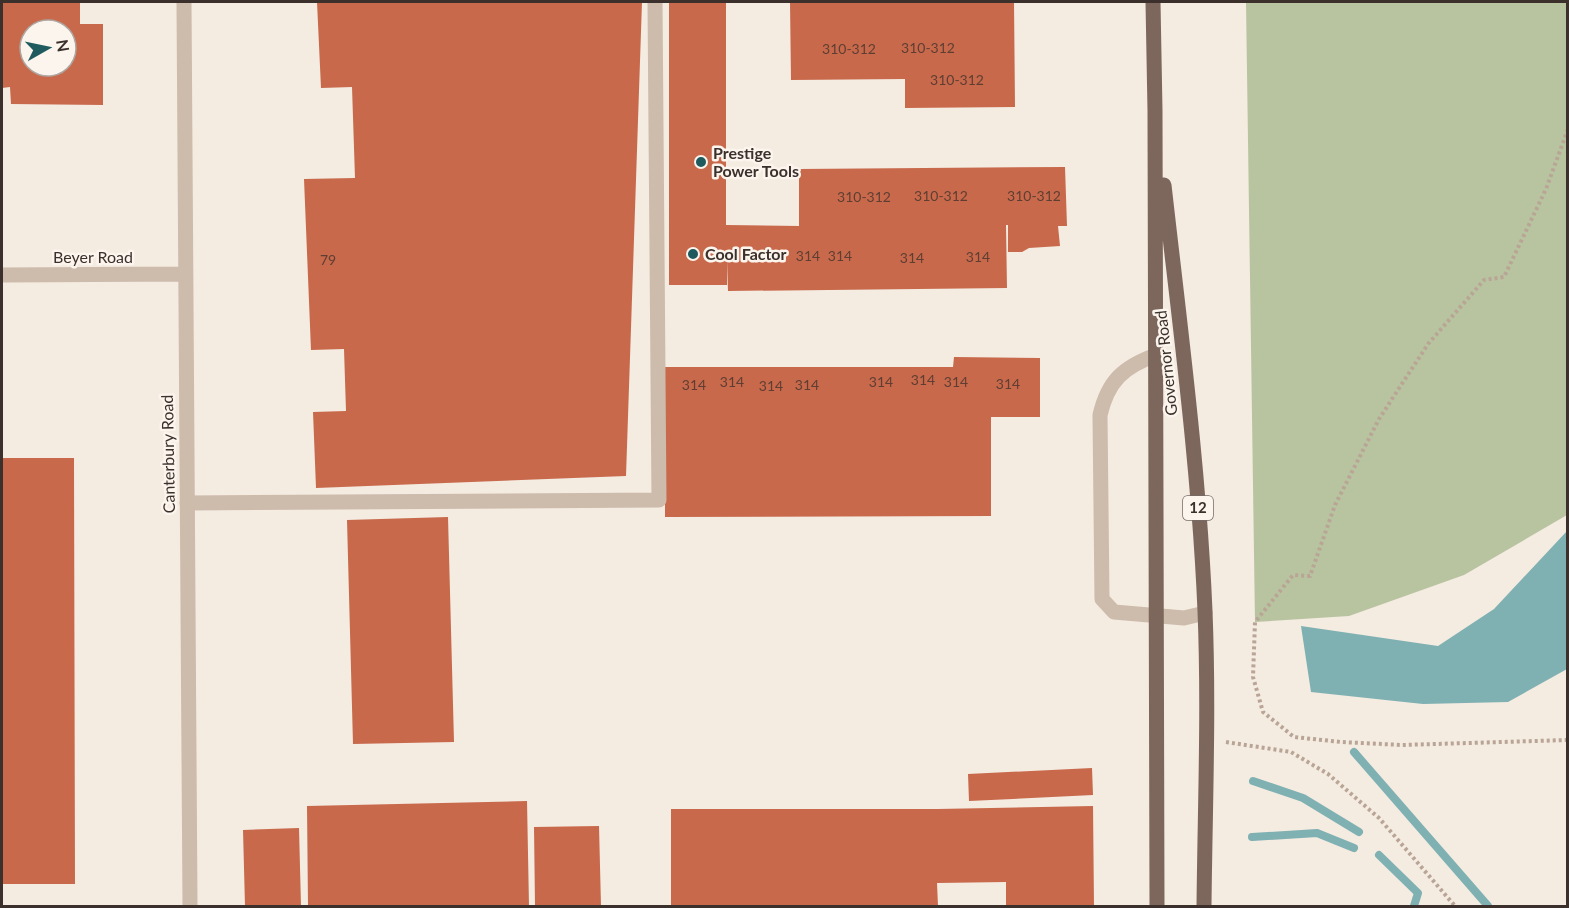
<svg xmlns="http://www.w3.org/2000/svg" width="1569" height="908" viewBox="0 0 1569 908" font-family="Lato,sans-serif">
	<rect width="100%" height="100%" fill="#f4ebe1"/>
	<path fill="#b8c4a0" d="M1246,2H1567V515L1464,575L1349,616L1255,622Z"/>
	<path fill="#7fb0b2" d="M1567,531V669L1508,702L1423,704L1311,692L1301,626L1438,646L1494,609Z"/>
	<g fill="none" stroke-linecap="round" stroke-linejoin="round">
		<path stroke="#7fb0b2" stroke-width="8" d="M1354,752L1488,906
			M1253,781L1303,798L1359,832
			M1252,837L1317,833L1354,848
			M1379,855L1418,893L1414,906"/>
	</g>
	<path fill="#c8694b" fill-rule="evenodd" d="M2,2H80V24H103V105L11,104L10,87L2,88ZM30,30H66V66H30Z
		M317,2H642L626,476L316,488L313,412L346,411L344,349L311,350L304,179L355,178L352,87L321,88Z
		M669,2H726V225L799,226V169L1065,167L1067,226H1058L1060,246L1029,248L1022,252H1008V225H1006L1007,288L728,291L727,260V285H669Z
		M790,2H1014L1015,107L905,108V79L791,80Z
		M954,357L1040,358V417H991V516L665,517V367H953Z
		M2,458H74L75,884H2Z
		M448,517L454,742L353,744L347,520Z
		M1092,768L1093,795L969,801L968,774Z
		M527,801L529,906H308L307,806Z
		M1093,806L1094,906H1006V882L937,883L938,906H671V809H937Z
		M599,826L601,906H535L534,827Z
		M299,828L301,906H245L243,830Z"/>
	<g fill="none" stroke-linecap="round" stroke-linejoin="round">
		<path stroke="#b9a596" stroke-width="4" stroke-dasharray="3 3" stroke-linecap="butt" d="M1568,129L1546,189L1504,277L1484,280L1428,344L1379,419L1335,505L1310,576L1293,575L1255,622L1253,677L1263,712L1294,737L1341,742L1402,745L1568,740
			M1226,742L1291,752L1328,774L1379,818L1455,906"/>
		<path stroke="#cdbbac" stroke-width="15" d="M1156,355C1123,367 1108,381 1100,415L1102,599L1114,612L1184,618L1205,613
			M187,503L659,500L655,2"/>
		<path stroke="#cdbbac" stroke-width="15" d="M184,2L190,906
			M2,275L184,274"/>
		<path stroke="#7d675c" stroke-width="15" d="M1153,2L1155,111L1157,906
			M1164,185C1180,327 1199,468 1205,611C1209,709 1205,808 1204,906"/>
	</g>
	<g fill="#1f5a5e" stroke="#fbf5ee" stroke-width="2">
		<circle cx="701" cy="162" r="6"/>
		<circle cx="693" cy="254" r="6"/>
	</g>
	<g text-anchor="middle" stroke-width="5" stroke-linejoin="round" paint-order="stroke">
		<g font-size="14" fill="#5e3e33">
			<text x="928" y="53">310-312</text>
			<text x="849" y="54">310-312</text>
			<text x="957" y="85">310-312</text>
			<text x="941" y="201">310-312</text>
			<text x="1034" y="201">310-312</text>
			<text x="864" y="202">310-312</text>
			<text x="808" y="261">314</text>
			<text x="840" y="261">314</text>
			<text x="978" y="262">314</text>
			<text x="912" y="263">314</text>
			<text x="328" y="265">79</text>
			<text x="923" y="385">314</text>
			<text x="732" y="387">314</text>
			<text x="881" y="387">314</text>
			<text x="956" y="387">314</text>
			<text x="1008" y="389">314</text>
			<text x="694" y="390">314</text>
			<text x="807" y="390">314</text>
			<text x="771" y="391">314</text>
		</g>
		<rect fill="#fbf5ee" stroke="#756b66" stroke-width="1.5" x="1183" y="496" width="30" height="24" rx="4.5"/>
		<g font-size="15" font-weight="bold" fill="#3b302b">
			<text x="1198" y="513">12</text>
		</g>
		<g font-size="16" font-weight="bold" fill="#3b302b" stroke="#fbf5ee" text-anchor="start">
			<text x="713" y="159">Prestige<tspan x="713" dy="18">Power Tools</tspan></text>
			<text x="705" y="260">Cool Factor</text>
		</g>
		<g font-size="16" fill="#3b302b" stroke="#fbf5ee">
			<text x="93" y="263">Beyer Road</text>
			<text transform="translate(1166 363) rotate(-96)" y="6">Governor Road</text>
			<text transform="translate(168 454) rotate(-91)" y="6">Canterbury Road</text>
		</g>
	</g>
	<rect width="1569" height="908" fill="none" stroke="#3b302b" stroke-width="6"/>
	<g transform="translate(48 48) rotate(81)"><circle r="28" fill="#fbf5ee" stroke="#aea6a0" stroke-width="1.5"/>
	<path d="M0-4.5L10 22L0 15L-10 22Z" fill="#1f5a5e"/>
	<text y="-9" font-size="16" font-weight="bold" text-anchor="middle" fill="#3b302b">N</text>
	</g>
</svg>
